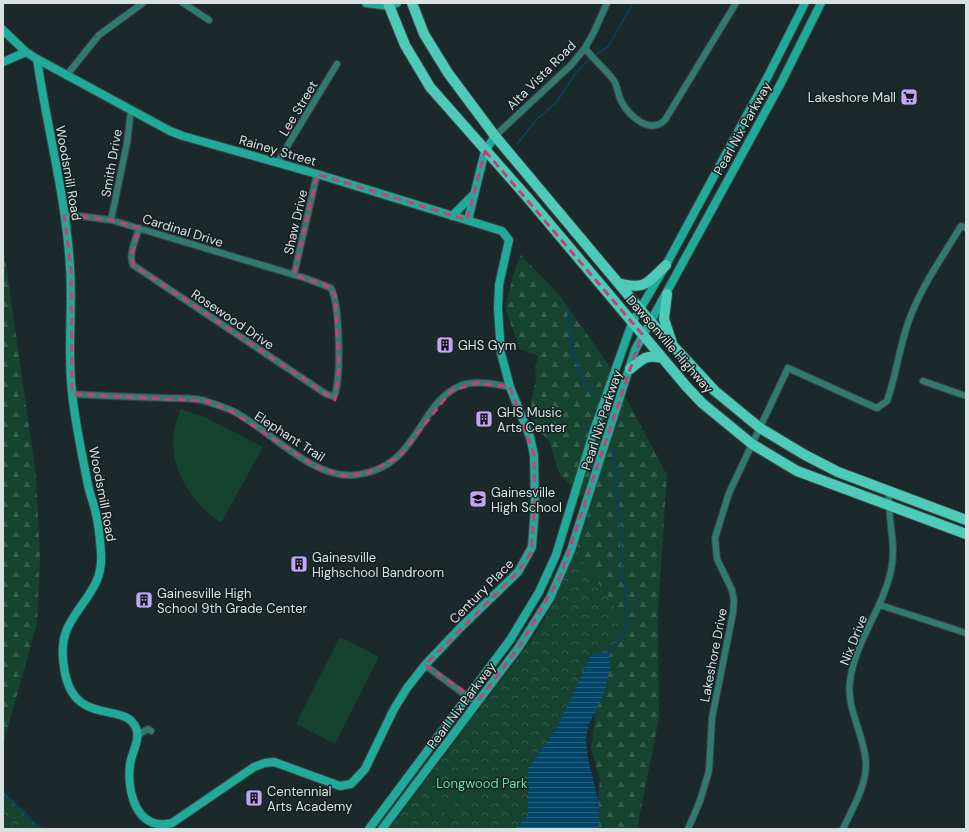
<svg xmlns="http://www.w3.org/2000/svg" width="969" height="832" viewBox="0 0 969 832" font-family="'DM Sans',sans-serif">
	<defs>
		<pattern id="forest-firs" width="22" height="20" patternUnits="userSpaceOnUse"><rect width="22" height="20" fill="#164230"/><path d="M5 1l3.5 6h-7zM16 11l3.5 6h-7z" fill="#375d4e"/></pattern>
		<pattern id="park-crowns" width="20" height="18" patternUnits="userSpaceOnUse"><rect width="20" height="18" fill="#164230"/><path d="M2 6a3 3 0 1 1 6 0M12 15a3 3 0 1 1 6 0" fill="none" stroke="#375d4e"/></pattern>
		<pattern id="water-rules" width="6" height="5" patternUnits="userSpaceOnUse"><rect width="6" height="5" fill="#024569"/><path d="M0 2.5h6" fill="none" stroke="#26607e"/></pattern>
	</defs>
	<rect width="100%" height="100%" fill="#1c292a"/>
	<path fill="url(#forest-firs)" d="M3,244L36,475L40,558L37,623L3,745Z
		M521,255L560,296L608,364L667,475L658,611L659,718L637,829H593L600,781L591,748L595,718L584,692L556,729L623,635L625,622L576,551L591,503L560,475L549,441L535,426L531,404L536,380L535,369L538,356L520,349L505,308L516,265Z"/>
	<path fill="url(#park-crowns)" d="M576,551L625,622L626,629L528,768V816L514,829H389L533,638L548,613Z
		M3,791L37,826L39,829H3Z"/>
	<path fill="#164230" d="M181,409L206,418L263,447L221,523C184,497 160,453 181,409Z
		M340,637L379,657L335,744L296,724Z
		M463,770L471,776L458,792L451,786Z
		M473,778L481,784L468,800L461,794Z
		M444,795L451,801L438,817L431,811Z
		M453,803L461,809L448,825L441,819Z
		M424,820L432,825L429,829H417Z"/>
	<path fill="url(#water-rules)" d="M605,652L611,660C609,669 608,680 605,690C599,706 586,724 586,741C587,771 604,799 598,829H514L528,816V768L556,729L591,655Z"/>
	<g fill="none" stroke-linecap="round" stroke-linejoin="round">
		<path stroke="#024569" stroke-width="1.5" d="M593,56L608,47L633,3
			M517,144L537,119L556,103L575,74L590,58
			M568,312C569,341 576,369 591,394
			M606,657L623,635L626,627L628,610L622,568L620,516L612,448
			M3,792L42,829"/>
		<g stroke="#3a4647" stroke-width="8">
			<path id="street" d="M183,3L209,20
				M585,48C593,59 603,67 612,78C618,84 617,93 621,101C629,116 650,135 665,120L736,3
				M66,76L99,35L143,3
				M495,136L571,65L585,48L594,32L607,3
				M277,163L337,64
				M64,214L111,220L305,278L331,288C340,305 341,375 335,394L332,396L326,394L133,265C128,255 136,239 139,228
				M111,220L127,143L131,110
				M294,275L317,174
				M923,381L966,396
				M72,394C103,396 134,397 166,398C179,399 196,397 208,402C215,404 223,407 231,410C268,428 311,479 354,475C420,469 416,403 462,385C476,380 495,384 510,387
				M880,605L966,633
				M425,665L468,697L478,701
				M138,735L148,729L151,731
				M688,829L700,801L709,771L712,718L733,613L734,600L732,590L717,559L715,538L729,493L788,368L872,406L877,408L887,401C896,376 899,349 908,323C920,288 942,258 961,226L966,228
				M843,829C852,809 866,787 866,764C865,735 846,710 850,681C855,641 883,609 891,570C897,544 887,518 889,492"/>
		</g>
		<g stroke="#3a4647" stroke-width="10">
			<path id="secondary" d="M366,3L389,6L397,3
				M3,30L26,52L37,59L170,131L183,136L317,174L502,231L509,240L499,285L498,309L501,353L510,387L530,437L534,455L535,508L532,547L518,572L460,628L425,665L407,688L394,709L365,769L351,784L340,786L274,762L265,763L254,767L172,823C136,832 127,791 130,765C131,753 141,740 136,728C125,700 72,729 64,667C62,655 62,641 67,629C80,601 104,587 101,552C100,540 99,526 96,514C94,504 90,495 88,485C82,454 75,423 72,392C67,350 73,308 70,267C66,197 47,128 37,59
				M3,62L26,52
				M452,216L474,194
				M468,220L485,151L495,136
				M369,829L510,640L539,592L556,555L595,427L632,323L666,265L768,76L805,3
				M382,829L519,647L550,598L571,550L635,350L781,83L821,3"/>
		</g>
		<g stroke="#3a4647" stroke-width="12">
			<path id="primary" d="M388,3L405,45L430,87L527,197L686,386L702,403L752,444L797,471L966,534
				M412,3L424,34L448,73L495,136L650,321L715,391L760,428L805,455L838,472L966,520
				M618,283C646,290 646,284 666,265
				M667,294L664,319L672,343
				M630,369C643,359 645,354 662,358"/>
		</g>
		<use href="#street" stroke="#317a70" stroke-width="6"/>
		<use href="#secondary" stroke="#1faa99" stroke-width="8"/>
		<use href="#primary" stroke="#4dcab8" stroke-width="10"/>
	</g>
	<path fill="none" stroke="#c74076" stroke-width="3" stroke-dasharray="8 5" stroke-linejoin="round" d="M485,151L642,334L560,577L519,647L478,701L425,665L518,572L531,552L535,508L534,455L510,387L476,383L451,391L399,457L367,473L345,476L316,467L231,411L206,401L72,394L71,269L64,214L111,220L139,228L132,254L133,265L335,400L339,368L335,295L326,285L294,275L317,174L467,220Z"/>
	<defs>
		<g id="supermarket-square" transform="scale(0.9)"><rect x="-9" y="-9" width="18" height="18" rx="4" fill="#c0a8f4" stroke="#131f20"/><path d="M-6-5.5h2.5l.6 2H6L4.5 2H-2.5L-4.4-4H-6ZM-1.5 3.2a1.3 1.3 0 1 0 .1 0ZM3 3.2a1.3 1.3 0 1 0 .1 0Z" fill="#111"/></g>
		<g id="building-square" transform="scale(0.9)"><rect x="-9" y="-9" width="18" height="18" rx="4" fill="#c0a8f4" stroke="#131f20"/><path d="M-4-6H4V6H1V3H-1V6H-4ZM-2.5-4.3h1.7v1.8h-1.7ZM.8-4.3h1.7v1.8H.8ZM-2.5-1h1.7V.8h-1.7ZM.8-1h1.7V.8H.8Z" fill="#111"/></g>
		<g id="school-square" transform="scale(0.9)"><rect x="-9" y="-9" width="18" height="18" rx="4" fill="#c0a8f4" stroke="#131f20"/><path d="M0-5L7-2L0 1L-7-2ZM-4 1L0 2.5L4 1V4Q0 6-4 4Z" fill="#111"/></g>
	</defs>
	<g fill-rule="evenodd">
		<use href="#supermarket-square" x="909" y="97"/>
		<use href="#building-square" x="445" y="345"/>
		<use href="#building-square" x="484" y="419"/>
		<use href="#school-square" x="478" y="499"/>
		<use href="#building-square" x="299" y="564"/>
		<use href="#building-square" x="144" y="600"/>
		<use href="#building-square" x="254" y="798"/>
	</g>
	<g text-anchor="middle" stroke-width="3" stroke-linejoin="round" paint-order="stroke">
		<g font-size="13" fill="#d9e1e1" stroke="#131f20">
			<text transform="translate(541 75) rotate(-45)" y="5">Alta Vista Road</text>
			<text transform="translate(298 108) rotate(-59)" y="5">Lee Street</text>
			<text transform="translate(742 128) rotate(-61)" y="5">Pearl Nix Parkway</text>
			<text transform="translate(278 150) rotate(16)" y="5">Rainey Street</text>
			<text transform="translate(111 163) rotate(-80)" y="5">Smith Drive</text>
			<text transform="translate(69 173) rotate(80)" y="5">Woodsmill Road</text>
			<text transform="translate(295 222) rotate(-77)" y="5">Shaw Drive</text>
			<text transform="translate(183 230) rotate(17)" y="5">Cardinal Drive</text>
			<text transform="translate(233 319) rotate(34)" y="5">Rosewood Drive</text>
			<text transform="translate(670 344) rotate(49)" y="5">Dawsonville Highway</text>
			<text transform="translate(601 420) rotate(-72)" y="5">Pearl Nix Parkway</text>
			<text transform="translate(290 436) rotate(33)" y="5">Elephant Trail</text>
			<text transform="translate(103 494) rotate(79)" y="5">Woodsmill Road</text>
			<text transform="translate(481 591) rotate(-45)" y="5">Century Place</text>
			<text transform="translate(853 640) rotate(-68)" y="5">Nix Drive</text>
			<text transform="translate(713 655) rotate(-79)" y="5">Lakeshore Drive</text>
			<text transform="translate(461 705) rotate(-53)" y="5">Pearl Nix Parkway</text>
		</g>
		<g font-size="13" fill="#d9e1e1" stroke="#131f20" text-anchor="start">
			<text x="896" y="102" text-anchor="end">Lakeshore Mall</text>
			<text x="458" y="350">GHS Gym</text>
			<text x="497" y="417">GHS Music<tspan x="497" dy="15">Arts Center</tspan></text>
			<text x="491" y="497">Gainesville<tspan x="491" dy="15">High School</tspan></text>
			<text x="312" y="562">Gainesville<tspan x="312" dy="15">Highschool Bandroom</tspan></text>
			<text x="157" y="598">Gainesville High<tspan x="157" dy="15">School 9th Grade Center</tspan></text>
			<text x="267" y="796">Centennial<tspan x="267" dy="15">Arts Academy</tspan></text>
		</g>
		<g font-size="13" fill="#67e4af" stroke="#131f20">
			<text x="482" y="788">Longwood Park</text>
		</g>
	</g>
	<rect width="969" height="832" fill="none" stroke="#d9e1e1" stroke-width="8"/>
</svg>
